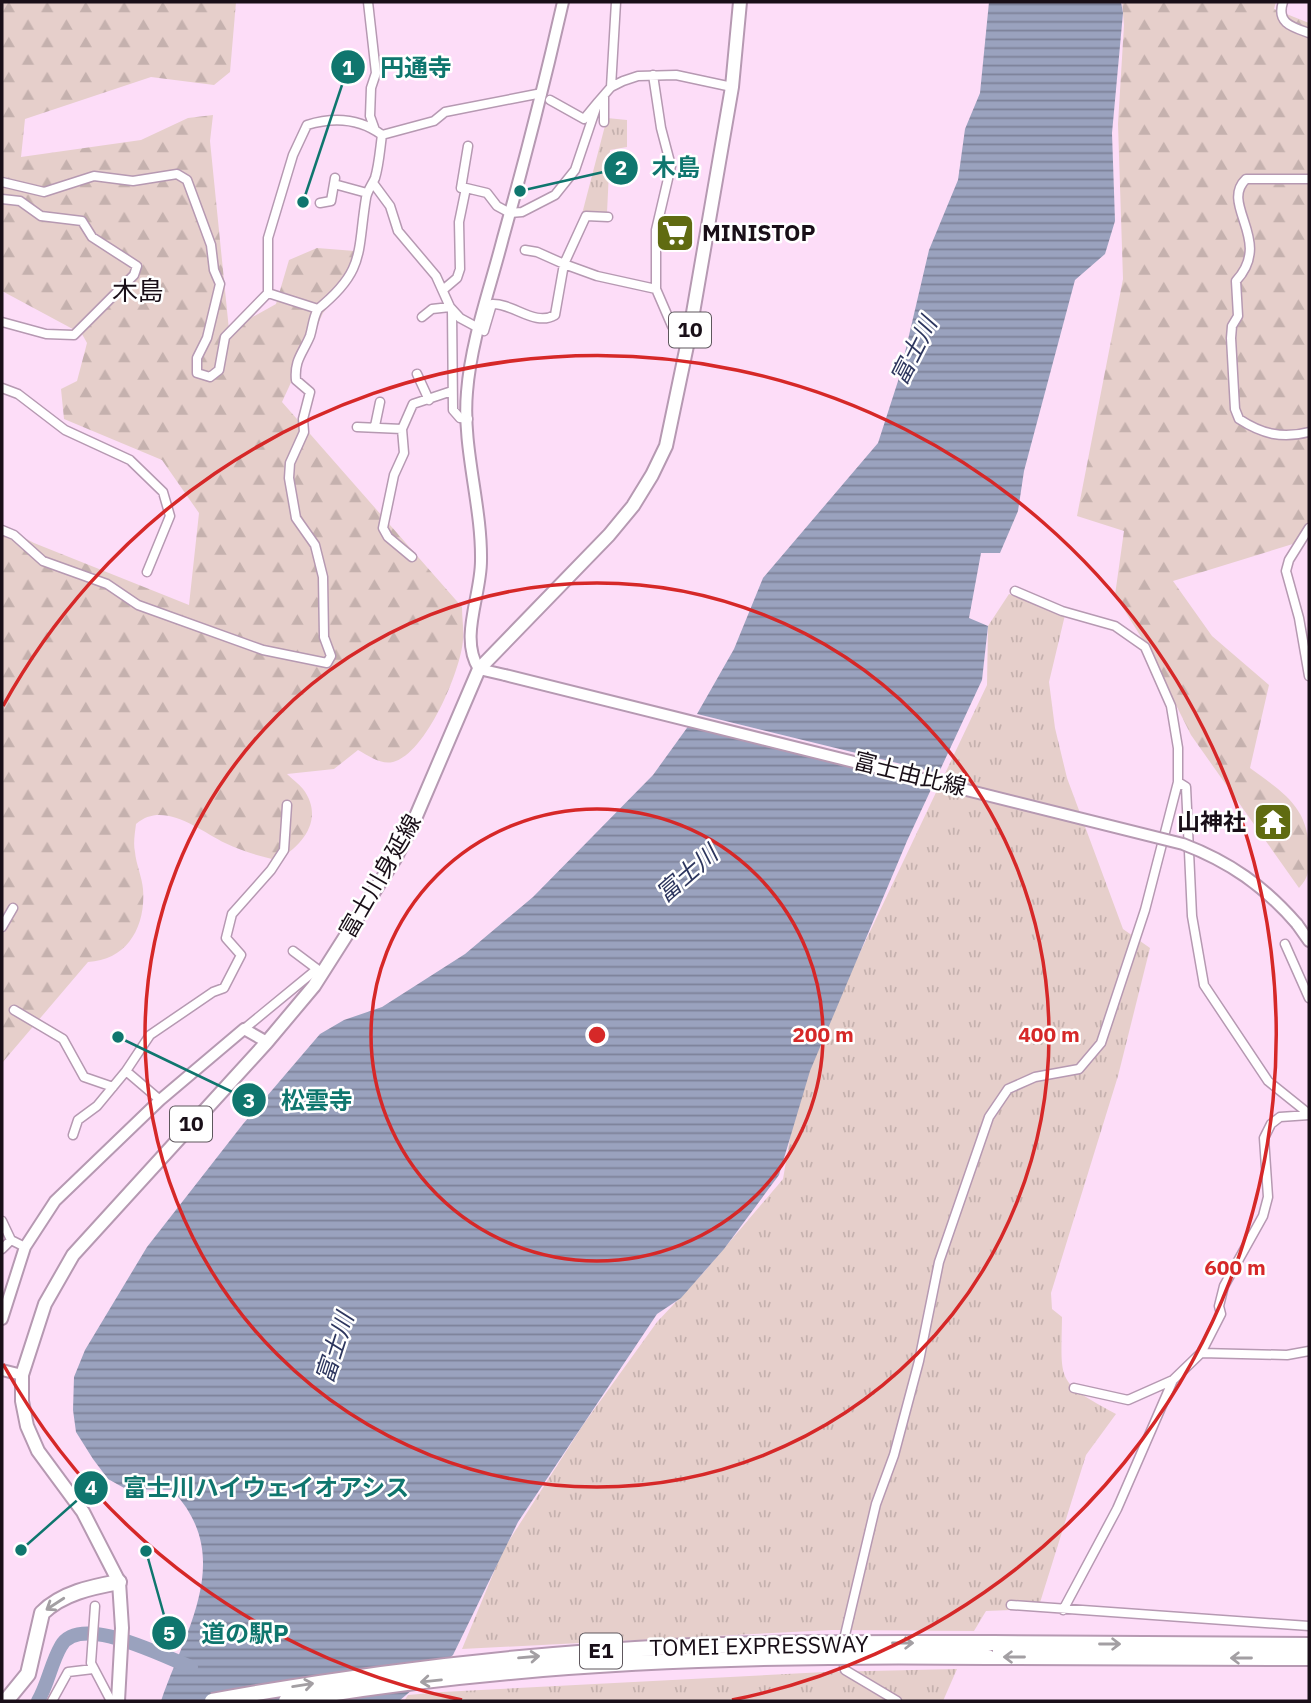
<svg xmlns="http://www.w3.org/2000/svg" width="1311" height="1703" viewBox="0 0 1311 1703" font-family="'IBM Plex Sans','Noto Sans JP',sans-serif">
	<defs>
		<pattern id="grass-tufts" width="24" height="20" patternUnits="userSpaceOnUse" patternTransform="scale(1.75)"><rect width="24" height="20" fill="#e6cfcb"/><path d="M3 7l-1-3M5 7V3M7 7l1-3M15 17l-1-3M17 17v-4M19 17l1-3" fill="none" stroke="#c5b1ae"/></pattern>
		<pattern id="forest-firs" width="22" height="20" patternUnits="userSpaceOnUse" patternTransform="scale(1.75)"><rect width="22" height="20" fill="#e6cfcb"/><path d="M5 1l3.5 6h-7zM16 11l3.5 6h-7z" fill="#c5b1ae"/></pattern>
		<pattern id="water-rules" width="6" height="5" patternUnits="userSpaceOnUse" patternTransform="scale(1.75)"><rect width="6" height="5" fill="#9aa2be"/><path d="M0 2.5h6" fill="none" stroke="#7d8299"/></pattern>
	</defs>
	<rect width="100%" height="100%" fill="#fdddf8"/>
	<path fill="url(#grass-tufts)" d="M607,118L627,120V147L610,150L607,213L582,214Z
		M1009,594L1065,615L1049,682L1055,728L1067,778L1123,929L1150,948L1118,1076L1051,1293L1052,1309L1062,1317C1061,1384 1056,1381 1116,1414L1086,1455L1038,1609L986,1611L974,1631L832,1630L462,1649L503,1550L583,1425L657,1322L704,1272L783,1179L800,1079L987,685L988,626Z
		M957,1669L943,1701H404L408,1695L442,1692L825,1672Z"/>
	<path fill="url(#forest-firs)" d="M2,2H236L230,72L214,85L151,77L25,119L21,157L141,140L188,118L213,115L210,141L229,330L276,304L289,260L317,248L355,251L350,281L323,313L282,402L462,607C462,618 464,629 463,640C461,670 426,754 393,762C381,765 369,756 358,750L334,769L287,774C292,779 299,784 303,789C325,818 303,846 277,860C258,856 242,851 225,843C199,830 163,800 136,824C135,833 133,843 135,852C136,864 142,877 143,889C146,927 127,960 88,962L2,1063V526L34,543L189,605L199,513L162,460L64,419L61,389L77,381L87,343L82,334L2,291Z
		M1122,2H1276L1274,9L1309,23V539L1173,581L1212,636L1269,685L1250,768C1284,793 1309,807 1309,853C1309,869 1310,876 1299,888L1191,735L1146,645L1115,595L1124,531L1077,516L1123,279L1118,124L1124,25Z"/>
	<path fill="url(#water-rules)" d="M989,2H1121L1123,13L1112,133L1115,221L1105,254L1075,280L1024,471L1018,511L1000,553H981L969,618L988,626L982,680L907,841L810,1071L779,1175L724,1249L681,1298L657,1314L518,1522L453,1655L399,1701H161C185,1630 236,1557 172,1490L126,1489L108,1479L93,1459L76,1432L73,1410L74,1377L85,1350L147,1247L243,1124L320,1034L344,1020L382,1007L465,954L533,897L653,775L697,714L734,649L763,578L878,443L899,378L929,250L958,180L965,129L980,93Z"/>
	<path fill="#fdddf8" d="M693,713L942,774L936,787L685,725Z"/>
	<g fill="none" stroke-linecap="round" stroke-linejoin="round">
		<path stroke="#9aa2be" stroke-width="14" d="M38,1701C48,1684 51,1663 61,1646C80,1612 164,1657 191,1667"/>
		<g stroke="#b699b2" stroke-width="11">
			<path id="street" d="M368,2L376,73L371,88L370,116L375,130
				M1283,2C1276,23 1292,27 1309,33
				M653,75L661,128L671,166L656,230V289L672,326L689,336
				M611,87L616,2
				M550,100L584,119L598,102
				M604,122V97
				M1309,179H1246C1219,205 1274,240 1236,281L1238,316L1232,326L1231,338L1235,409L1239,419C1262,434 1282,439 1309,432
				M2,182L44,192L94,176L133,181L177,174L187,180L211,245L214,270L220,284L207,338L197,358V373L210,377L219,370L225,337L268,293V238L293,155L307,125C333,117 359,118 382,135L434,121L445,112L542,93
				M373,183L390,206L398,231L436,276L450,307L460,318L484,331L492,304C513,303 535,327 555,315L564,264L597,276L656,289
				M334,184L367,193
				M461,188L468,146
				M2,199L20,201L41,216L82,221L92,237L137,266L134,275L74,335L46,334L2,322
				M320,203L331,201L335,178
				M525,250L537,252L564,264L586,216L608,217
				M444,289L457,278L460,269L459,222L466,188L487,193L497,206L510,213L522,212L555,195L575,170L598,102L611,87L623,81L638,76L676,75L732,87
				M268,293L318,309C366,270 357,252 366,198C367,191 372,185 375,178C379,165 380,149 382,135
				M452,310L453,410L460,418L468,419
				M422,317L432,309L450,307
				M417,374L429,400
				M2,388L18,394L65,430L130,460L163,492L170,516L147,572
				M375,426L380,402
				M357,427L402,429
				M1309,528L1289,560L1286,571L1299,618L1309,676
				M2,530L14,535L43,561L107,584L138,605L263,650L327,663L331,656L324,637L323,577L315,545L296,518L289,478L290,463L304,432L303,419L310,392L296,380C294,360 303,353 310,336C313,326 313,318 318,309
				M412,557L388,537L383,528L394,475L404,453L402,429L413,404L452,391
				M1178,782L1186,787L1192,916L1204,985L1268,1081L1309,1114
				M2,927L13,908
				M1285,944L1309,998
				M14,1010L63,1039L84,1077L113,1087
				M244,1029L317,969L293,951
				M160,1100L126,1071L150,1035L213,992L224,988L241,955L226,938L232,914L271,870L284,850L287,805
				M73,1135L78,1120L97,1106L126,1071
				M2,1221L11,1240L25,1247
				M2,1249L11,1240
				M1201,1353L1287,1355L1309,1351
				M1074,1388L1128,1400L1173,1380L1201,1353L1221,1314L1219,1306L1224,1286L1263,1216L1268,1197L1264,1138L1271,1124L1280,1117L1309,1115
				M1011,1605L1309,1626
				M95,1606L91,1663L111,1701
				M1063,1610L1117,1509L1173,1380
				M52,1701L68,1672L93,1669
				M897,1701L845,1670L841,1652L876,1504L894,1455L919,1361L939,1262L989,1117L1008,1089L1035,1077L1079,1069L1101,1043L1145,910L1178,782V748L1171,706L1145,647L1115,626L1062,611L1015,591"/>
		</g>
		<g stroke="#b699b2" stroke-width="14">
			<path id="secondary" d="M505,675L479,669C459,638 481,596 481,561C482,505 462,448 467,392C471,340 490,289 503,238C525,160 545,81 563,2
				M1297,924L1309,941
				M2,1319L25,1247L55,1201L160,1100L244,1029L267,1042
				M2,1370L22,1375"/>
		</g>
		<g stroke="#b699b2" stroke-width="16">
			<path id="primary" d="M118,1701L122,1628L119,1582L83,1512L38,1451L27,1426L22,1401V1375L45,1304L73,1255L267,1042L314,986L396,857L414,821L479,669L609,535L633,506L652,475L666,446L689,336L732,87L740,2"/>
		</g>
		<g stroke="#b699b2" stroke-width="18">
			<path id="highway" d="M993,1643L1309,1645
				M988,1657L1309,1658
				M6,1701L28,1674L42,1613C62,1593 92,1587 119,1582"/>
		</g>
		<use href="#street" stroke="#fff" stroke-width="8"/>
		<use href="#secondary" stroke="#fff" stroke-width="10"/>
		<use href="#primary" stroke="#fff" stroke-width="12"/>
		<use href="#highway" stroke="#fff" stroke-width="14"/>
		<g stroke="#b699b2" stroke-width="14" stroke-linecap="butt">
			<path id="secondary-bridge" d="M505,675L1183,844C1230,862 1264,886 1297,924"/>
		</g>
		<g stroke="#b699b2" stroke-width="18" stroke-linecap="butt">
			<path id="highway-bridge" d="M212,1701C363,1673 516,1655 670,1647C777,1642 886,1643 993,1643
				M286,1701C517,1661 753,1654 988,1657"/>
		</g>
		<use href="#secondary-bridge" stroke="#fff" stroke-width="10"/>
		<use href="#highway-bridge" stroke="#fff" stroke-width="14"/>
	</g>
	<defs><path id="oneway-shaft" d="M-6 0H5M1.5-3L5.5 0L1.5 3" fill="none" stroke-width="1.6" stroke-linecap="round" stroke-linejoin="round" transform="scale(1.75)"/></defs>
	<g stroke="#a39fa3">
		<use href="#oneway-shaft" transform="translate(55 1604) rotate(147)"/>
		<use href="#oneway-shaft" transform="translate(903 1643)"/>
		<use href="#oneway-shaft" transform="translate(1110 1644)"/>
		<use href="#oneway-shaft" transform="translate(529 1657) rotate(-5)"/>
		<use href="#oneway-shaft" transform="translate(1014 1657) rotate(180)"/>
		<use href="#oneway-shaft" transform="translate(1241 1658) rotate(-180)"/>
		<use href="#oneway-shaft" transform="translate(431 1681) rotate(174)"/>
		<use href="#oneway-shaft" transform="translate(303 1685) rotate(-9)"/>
	</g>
	<g fill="none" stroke="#d62828" stroke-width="3.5">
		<circle cx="597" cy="1035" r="226"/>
		<circle cx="597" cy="1035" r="452"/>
		<path d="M462 1700A679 679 0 0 1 3 1364M3 706A679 679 0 1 1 732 1700"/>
	</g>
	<defs>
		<g id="supermarket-square" transform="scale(2.0125)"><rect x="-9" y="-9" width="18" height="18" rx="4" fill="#606b11" stroke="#fff"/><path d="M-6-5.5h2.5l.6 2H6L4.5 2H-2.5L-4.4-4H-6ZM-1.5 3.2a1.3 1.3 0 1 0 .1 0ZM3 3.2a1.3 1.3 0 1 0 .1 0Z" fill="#fff"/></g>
		<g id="temple-square" transform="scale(2.0125)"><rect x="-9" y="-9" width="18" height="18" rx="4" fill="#606b11" stroke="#fff"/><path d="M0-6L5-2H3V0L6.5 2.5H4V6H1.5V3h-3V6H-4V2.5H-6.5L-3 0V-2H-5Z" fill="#fff"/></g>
	</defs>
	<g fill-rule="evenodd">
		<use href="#supermarket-square" x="675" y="233"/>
		<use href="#temple-square" x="1273" y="822"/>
	</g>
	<g text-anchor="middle" stroke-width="5" stroke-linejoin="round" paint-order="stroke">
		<g fill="#fff" stroke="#5e575d" stroke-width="2">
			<rect x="669" y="312.5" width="42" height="35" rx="5"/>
			<rect x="170" y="1106.5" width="42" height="35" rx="5"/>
			<rect x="580" y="1633.5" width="42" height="35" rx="5"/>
		</g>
		<g font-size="21" font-weight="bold" fill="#190f18">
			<text x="690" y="337">10</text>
			<text x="191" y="1131">10</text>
			<text x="601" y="1658">E1</text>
		</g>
		<g font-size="23" font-weight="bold" fill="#190f18" stroke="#fff" text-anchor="start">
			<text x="702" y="241">MINISTOP</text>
			<text x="1246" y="830" text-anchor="end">山神社</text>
		</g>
		<g font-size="23" fill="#190f18" stroke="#fff">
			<text transform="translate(910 774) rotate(14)" y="8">富士由比線</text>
			<text transform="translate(380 876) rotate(-60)" y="8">富士川身延線</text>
			<text transform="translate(759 1646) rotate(-1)" y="8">TOMEI EXPRESSWAY</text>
		</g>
		<g font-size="24" font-style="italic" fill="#2d365e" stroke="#fff">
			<text transform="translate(914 351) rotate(-63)" y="8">富士川</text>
			<text transform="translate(687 874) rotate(-41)" y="8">富士川</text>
			<text transform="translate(335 1348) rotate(-72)" y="8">富士川</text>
		</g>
		<g font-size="26" fill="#190f18" stroke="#fff">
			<text x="138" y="300">木島</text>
		</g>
	</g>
	<circle cx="597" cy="1035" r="10" fill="#d62828" stroke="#fff" stroke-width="3.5"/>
	<g font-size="21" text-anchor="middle" font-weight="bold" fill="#d62828" stroke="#fff" stroke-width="5" stroke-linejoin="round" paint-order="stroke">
		<text x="823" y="1042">200 m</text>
		<text x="1049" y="1042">400 m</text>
		<text x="1235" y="1275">600 m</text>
	</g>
	<path fill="none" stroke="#0f766e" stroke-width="2.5" d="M303 202L348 67M520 191L621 168M118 1037L249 1100M21 1550L91 1488M146 1551L169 1633"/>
	<g fill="#0f766e" stroke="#fff" stroke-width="2.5">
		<circle cx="303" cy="202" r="7"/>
		<circle cx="520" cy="191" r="7"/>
		<circle cx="118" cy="1037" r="7"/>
		<circle cx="21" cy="1550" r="7"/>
		<circle cx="146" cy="1551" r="7"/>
		<circle cx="348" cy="67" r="18"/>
		<circle cx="621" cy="168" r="18"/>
		<circle cx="249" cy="1100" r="18"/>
		<circle cx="91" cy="1488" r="18"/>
		<circle cx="169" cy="1633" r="18"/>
	</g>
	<g font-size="21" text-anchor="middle" font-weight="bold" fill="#fff">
		<text x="348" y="75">1</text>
		<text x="621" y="175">2</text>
		<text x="249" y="1108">3</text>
		<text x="91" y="1495">4</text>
		<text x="169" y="1641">5</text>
	</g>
	<g font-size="24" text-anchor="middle" font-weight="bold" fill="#0f766e" stroke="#fff" stroke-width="5" stroke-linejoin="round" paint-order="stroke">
		<text x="416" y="76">円通寺</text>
		<text x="676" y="176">木島</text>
		<text x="317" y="1109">松雲寺</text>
		<text x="266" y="1496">富士川ハイウェイオアシス</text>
		<text x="245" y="1642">道の駅P</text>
	</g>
	<rect width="1311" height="1703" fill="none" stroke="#190f18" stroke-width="7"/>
</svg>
